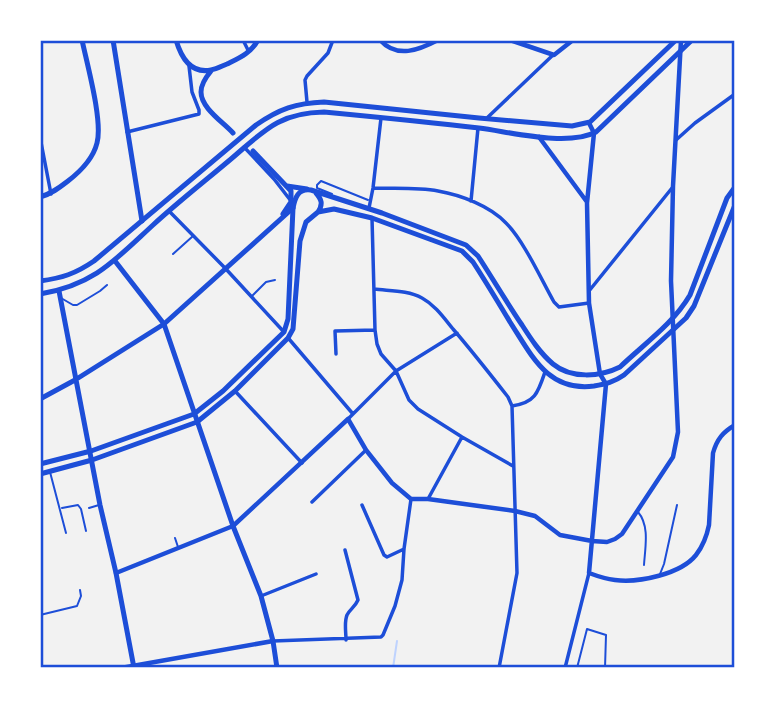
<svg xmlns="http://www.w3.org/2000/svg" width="775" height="708" viewBox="0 0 775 708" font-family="'Open Sans',sans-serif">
	<rect width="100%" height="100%" fill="#f2f2f2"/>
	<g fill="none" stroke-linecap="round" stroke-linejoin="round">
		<path stroke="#bfd3fe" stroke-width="2" d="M393,668L397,641"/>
		<path stroke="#1d4ed8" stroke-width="2" d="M332,194L317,188V185L321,181L368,200
			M173,254L193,236
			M252,296L266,282L275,280
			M61,298L73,305H77L100,291L107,285
			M50,472L66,533
			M62,508L78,505L81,509L86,531
			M89,508L99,505
			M638,512C650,526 645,548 644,565
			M175,538L178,547
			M660,574L664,564L677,505
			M40,615L77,606L81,596L80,590
			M577,668L587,629L606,635L605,668"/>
		<path stroke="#1d4ed8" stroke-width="3.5" d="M243,40L248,50
			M307,102L305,80L307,76L328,53L333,40
			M488,117L553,55
			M127,132L199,114V110L192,92L189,66
			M40,137L51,194
			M676,140L695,123L735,94
			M244,147L274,179L291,201
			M373,188C394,189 417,187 438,191C461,195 490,206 506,223C524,241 541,279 554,302L559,307L589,303
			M471,201L478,128
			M369,208L373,188L381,118
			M169,211L225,268L284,332
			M372,218L375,330L377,344L381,354L396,371L409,400L418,409L462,437L513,466
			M374,289C390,291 408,290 422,298C435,305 444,318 453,329C472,351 490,374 508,397L512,406L517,573L499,668
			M589,291L672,188
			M289,339L353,414
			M336,354L335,331L375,330
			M235,391L302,463
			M512,406C535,403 538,393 545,372
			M348,419L396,371L457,333
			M428,499L462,437
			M312,502L366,450
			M362,505L384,555L387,557L404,549
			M345,550L358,600C355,607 350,609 347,615C344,622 346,632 346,640
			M261,596L316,574
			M273,641L381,637L383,635L395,606L402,580L404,549L411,499
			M565,668L589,573"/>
		<path stroke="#1d4ed8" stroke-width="4.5" d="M380,40C397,59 419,50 438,40
			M510,40L554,55L573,40
			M589,123L594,133L587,203L589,303L600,374L606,384L589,573C597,576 606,579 615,580C639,583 681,574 696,555C703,546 707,535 709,525L713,453C717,439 723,432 735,425
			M539,137L587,202
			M116,573L233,526L348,419L366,450L392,483L411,499H428L515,511L535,516L560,535L592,541L607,542L615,539L622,534L673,457L678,432L671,281L673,186L681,40
			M121,668L273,641"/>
		<path stroke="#1d4ed8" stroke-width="5" d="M113,40L142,221
			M176,40C181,57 191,74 211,70C216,69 222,66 227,64C239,58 251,53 258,40
			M211,71C206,77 201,84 201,92C201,108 223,122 233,133
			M253,151L291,191V202L283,214
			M287,186L307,189
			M40,197C51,194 59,188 68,181C81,171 93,159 97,143C103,121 87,64 82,40
			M115,261L164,324L233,526L261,596L273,641L277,668
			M59,291L100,505L116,573L134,668
			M40,399L75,380L164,324L293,208"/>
		<path stroke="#1d4ed8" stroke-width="5" d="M316,193C322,200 323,204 318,212
			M40,281C62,278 75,274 94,261L256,125C279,109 296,103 324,102L479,118L572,126L590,122L676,40
			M40,294C94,285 115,260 153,225C178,202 205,181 231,159C264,131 278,113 324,112C376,117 428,122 479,128C511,132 567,147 596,132L692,40
			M40,464L91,451L194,414L223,391L284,332L288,319L293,208C295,198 298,188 311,190L382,213L466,245L478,256C493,279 507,303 522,325C531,339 540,353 553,364C571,379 600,377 620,367C644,344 673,324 690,295L727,198L735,187
			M40,474L92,460L197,422L235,391L288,338L293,329L300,241L306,222L318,212L334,209L372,218L462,251L473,262C486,282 498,302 510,322C532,356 548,392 594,386C606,384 614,382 624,375L686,318L694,306L735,205"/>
	</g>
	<rect width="775" height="708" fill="none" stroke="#ffffff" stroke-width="84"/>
	<rect x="42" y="42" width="691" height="624" fill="none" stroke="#1d4ed8" stroke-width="2.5"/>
</svg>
